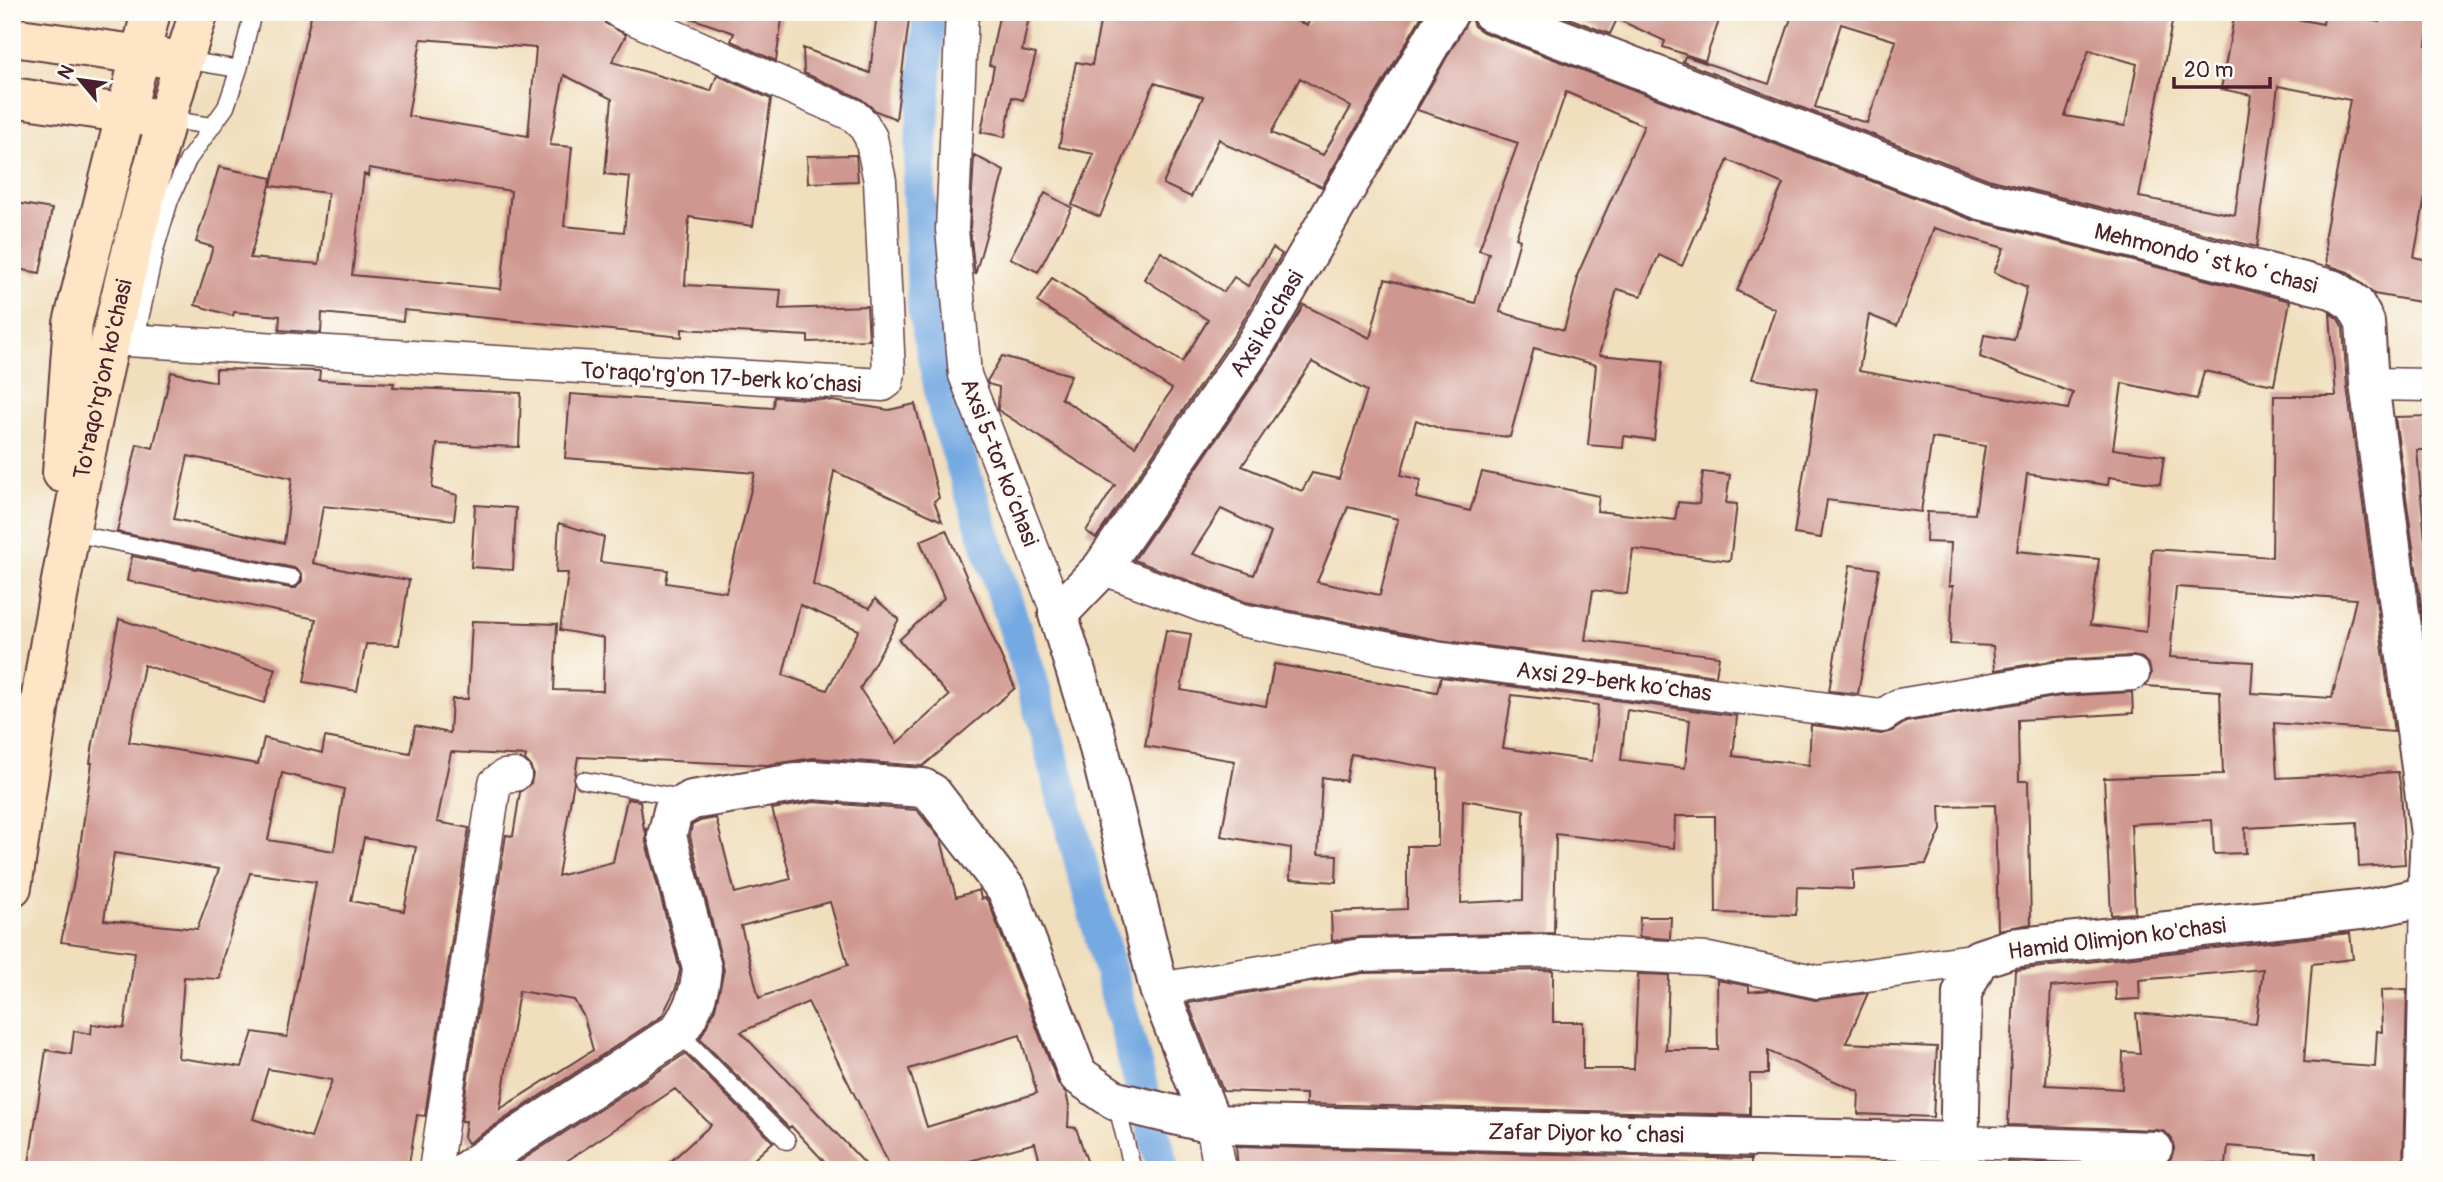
<svg xmlns="http://www.w3.org/2000/svg" width="2443" height="1182" viewBox="0 0 2443 1182" font-family="Pangolin,sans-serif">
	<rect width="100%" height="100%" fill="#fdfcf7"/>
	<filter id="ink" filterUnits="userSpaceOnUse"><feTurbulence type="fractalNoise" baseFrequency=".0143" numOctaves="2"/><feDisplacementMap in="SourceGraphic" scale="14" xChannelSelector="R" yChannelSelector="G"/><feConvolveMatrix kernelMatrix="1 2 1 2 8 2 1 2 1" color-interpolation-filters="sRGB"/></filter>
	<filter id="wash" filterUnits="userSpaceOnUse"><feTurbulence type="fractalNoise" baseFrequency=".00686" numOctaves="4" result="noise"/><feDisplacementMap in="SourceGraphic" scale="28" xChannelSelector="R" yChannelSelector="G"/><feGaussianBlur stdDeviation="1.57" result="paint"/><feColorMatrix in="noise" values="0 0 0 0 0 0 0 0 0 0 0 0 0 0 0 0 0 1.4 0 .05"/><feComposite in="paint" operator="in"/></filter>
	<g filter="url(#wash)">
		<rect width="100%" height="100%" fill="#f0debc"/>
		<g fill="none" stroke-linecap="round" stroke-linejoin="round">
			<path stroke="#74a9e2" stroke-width="33" d="M929,12L919,192L924,310L945,413L1031,678L1164,1170"/>
		</g>
		<g id="blocks">
			<path fill="#cf978f" fill-rule="evenodd" d="M312,12H464L514,18L515,12H601L605,23L626,35L612,62L711,91L717,75L771,99L753,226L689,217L685,285L781,290L779,309L867,306L869,340L808,342V336L682,329V337L404,310L403,321L322,313L321,333L279,330L280,316L234,312L233,316L195,305L213,247L196,242L219,167L272,178L250,258L319,264L328,193L271,186ZM421,39L536,48L528,136L408,116ZM564,75L612,99L605,174L630,177L624,232L564,226L572,147L550,145ZM369,168L511,191L501,289L352,275L364,174L368,176Z
				M688,12H783L776,61L731,41L734,33L688,17Z
				M877,12H910L896,119L876,111L860,98L804,73L803,48L870,73Z
				M1000,12H1030L1022,51L1036,54L1023,100L1012,97L1005,137L981,132L994,66L989,65Z
				M1102,12H1273L1307,25L1314,12H1424L1322,187L1229,146L1219,139L1191,197L1163,184L1203,97L1154,83L1100,217L1072,205L1094,154L1059,147L1076,62L1092,65ZM1300,78L1351,107L1323,155L1271,133Z
				M1553,12H1722L1705,61L1663,47L1665,41L1617,19L1610,34Z
				M1793,12H2174L2139,197L2235,215L2251,95L2221,89L2235,12H2262L2323,24L2325,12L2380,22L2381,12H2431L2426,45L2431,46V188L2427,187L2414,257L2431,261V304L2374,294L2348,272L2327,265L2325,234L2350,100L2278,86L2257,247L1988,179L1683,62L1685,56L1769,84ZM1841,24L1896,41L1867,123L1815,107ZM2089,50L2137,64L2125,126L2065,116Z
				M1470,16L1474,26L1483,32L1973,220L2290,301L2274,385L2204,371L2197,399L2122,383L2113,449L2164,456L2160,484L2109,477L2108,485L2027,474L2017,551L2099,559L2090,625L2146,632L2152,549L2272,557L2274,396H2336L2330,313L2338,319L2343,328L2347,387L2394,732L2274,723L2277,778L2398,772L2401,789L2405,864L2359,867L2357,822L2245,828L2246,853L2214,854L2212,820L2131,824L2135,913L2111,915L2104,778L2223,774L2220,691L2146,686L2151,674L2149,665L2142,658L2133,656L2058,660L1995,670L1993,646L1950,644L1953,586H1949L1951,543L1926,542L1927,512L1975,514L1985,446L1932,438L1921,512L1827,500L1821,538L1794,534L1817,389L1752,379L1775,309L1737,291L1783,184L1728,160L1682,266L1659,255L1641,296L1617,289L1599,355L1663,361L1654,440L1624,436L1623,448L1588,445L1596,365L1534,348L1510,437L1447,431L1416,420L1401,475L1421,480L1416,498L1470,511L1482,472L1599,496L1597,511L1675,520L1678,502L1699,504L1703,472L1730,475L1726,503L1737,504L1730,561L1633,549L1627,594L1593,590L1585,640L1719,656L1716,676L1439,640L1246,602L1134,560L1274,355L1304,305L1370,338L1385,279L1475,303L1489,253L1479,250L1518,143L1417,110ZM1566,92L1644,126L1576,278H1578L1564,330L1500,312L1520,240L1516,238ZM1934,228L2004,248L1994,272L2027,287L2014,340L1984,335L1980,357L2073,393L2068,409L1859,371L1869,315L1897,326ZM1312,362L1367,391L1339,479L1312,473L1302,491L1242,466ZM1348,507L1398,519L1380,595L1317,582ZM1221,509L1271,533L1254,575L1192,554ZM2176,587L2356,599L2332,698L2251,693L2253,662L2170,657Z
				M856,155L858,181L808,183L807,156Z
				M974,155L1004,171L975,275L970,229Z
				M1045,193L1072,208L1038,272L1010,258Z
				M16,203L52,209L40,273L12,268V220Z
				M1273,248L1282,254L1237,331L1096,538L1086,531L1115,485L998,410L999,387L988,384L987,381L1002,356L1071,375L1061,398L1135,446L1172,389L1037,302L1052,278L1182,362L1208,320L1144,279L1161,252L1224,292L1234,277L1248,286Z
				M216,369L320,371L319,380L394,383L393,387L521,393L519,447L437,444L432,488L457,495L454,520L323,506L313,563L349,571L409,580L399,645L366,644L357,691L304,682L316,619L127,581L132,556L290,588H296L302,581V574L294,568L117,532L137,444L153,448L171,372L216,382ZM188,456L292,478L284,543L174,519Z
				M570,394L773,408L774,397L826,400L889,410L915,404L939,498L934,501L942,521L834,471L813,585L870,608L875,599L899,619L860,689L897,743L949,696L899,640L944,598L920,541L946,530L1015,688L923,766L814,758L767,765L578,757L558,876L613,862L627,799L640,801L644,830L646,829V842L680,970L676,988L662,1016L468,1143L464,1137L466,1121H461L506,835L513,836L520,792L531,783L533,774L530,765L525,760L526,756L451,752L437,822L469,828L425,1116L417,1115L408,1170H28L46,1050L71,1054L74,1031L91,1034L92,1024L124,1028L135,952L61,942L77,867L92,763H90L93,743L119,619L276,669L264,703L144,665L129,742L258,764L264,738L322,753L325,737L410,753L415,726L450,733L452,699H468L472,621L557,624L554,690L603,691L604,638L560,630L568,573H556L559,523L604,537L600,562L668,570L666,583L726,592L755,473L565,458ZM800,605L859,630L827,690L783,675ZM282,773L344,789L334,851L268,840ZM364,838L416,847L404,911L351,901ZM114,853L219,869L197,929L104,920ZM250,873L316,882L287,1037L253,1032L242,1067L178,1058L184,977L220,979L223,957ZM519,991L574,1000L584,1017L593,1050L500,1109ZM268,1069L332,1080L311,1138L253,1119Z
				M2431,416V450H2417L2426,552H2431V677L2395,417Z
				M475,505L516,508L513,570L471,567Z
				M1850,565L1879,569L1858,694L1829,691Z
				M1166,630L1191,634L1181,690L1266,706L1274,664L1437,692L1441,677L1737,716L1733,756L1809,765L1811,725L1881,734L1892,731L1906,722L2061,696L2132,692L2133,713L2018,720L2019,781H2028L2031,924L1998,930L1995,805L1940,806L1941,830L1926,864L1853,870V889L1797,887L1796,915L1716,913L1715,816H1675L1674,848L1556,834L1554,933L1360,937L1332,941L1331,912L1407,909V846H1438V769L1351,754L1346,781L1322,777L1318,854L1337,855L1336,882L1290,879L1291,848L1221,836L1235,761L1145,746ZM1512,695L1598,705L1592,761L1503,748ZM1627,710L1690,720L1685,768L1621,760ZM1463,800L1524,810L1523,900L1461,903Z
				M814,802L917,810L941,840L956,897L979,890L981,899L985,898L989,903L1058,1083L1066,1093L1069,1106L1068,1127L1076,1128L1090,1170H1042L1035,1143L937,1170H892L808,1002L741,1032L871,1170H832L791,1126L789,1128L700,1039L715,1009L724,970L690,836L692,825L700,821L716,818L735,893L791,879L772,809ZM830,902L848,965L759,998L741,926ZM1020,1035L1037,1093L927,1127L909,1069Z
				M1640,917H1671L1670,939L1639,937Z
				M2350,933L2353,959L2312,964L2304,1062L2375,1067L2377,1031L2382,1032L2381,990L2407,989L2403,1170H2315L2316,1153L2228,1146L2226,1165L2209,1163V1170H2006L2007,1162L2156,1166L2165,1164L2171,1158L2174,1149L2172,1139L2165,1132L2157,1130L2008,1125L2015,970ZM2263,969L2256,1024L2136,1013L2140,1053L2123,1052L2122,1089L2046,1085L2051,987L2115,981L2116,1000L2140,999L2139,980Z
				M1553,970V1022H1583V1069H1634L1638,974L1669,975L1666,1050H1718L1717,980L1749,986V992L1769,990L1815,1000L1868,993L1846,1043L1937,1047L1933,1117L1858,1114L1859,1092L1768,1051V1074H1750V1115L1306,1104V1094L1223,1091L1188,1003L1363,973Z
				M685,1054L773,1142L742,1170H661L711,1125L675,1089L553,1170H507Z
				M1236,1146L1751,1159V1170H1238Z"/>
		</g>
	</g>
	<g filter="url(#ink)">
		<use href="#blocks" fill-opacity="0" stroke="#633c41" stroke-width="2"/>
		<g fill="none" stroke-linecap="round" stroke-linejoin="round">
			<g stroke="#633c41" stroke-width="19">
				<path id="service" d="M184,60L239,69
					M166,119L211,126
					M135,342L156,247L170,200L188,160L226,107L239,69L253,12
					M72,533L292,578
					M583,780L683,798
					M678,1032L787,1141
					M1116,1103L1133,1170"/>
			</g>
			<g stroke="#633c41" stroke-width="35">
				<path id="minor" d="M962,12L952,229L965,375L1058,614
					M110,339L883,385L887,382L889,372L880,181L871,138L863,124L853,115L619,12
					M2369,384L2431,385
					M1102,568L1241,620L1436,658L1882,716L1899,705L2059,678L2133,674
					M1159,989L1361,955L1546,951L1708,959L1818,982L1979,959
					M1212,1124L1220,1170
					M1960,1142L2156,1148
					M435,1170L495,783L504,776L515,775
					M2421,1170L2427,896"/>
			</g>
			<g stroke="#633c41" stroke-width="42">
				<g id="tertiary">
					<path d="M1491,12L1981,200L2335,290L2355,304L2365,322L2369,384L2430,834L2427,896L2369,909L2012,948L1979,959L1962,993L1959,1170"/>
					<path id="s1" d="M1212,1124L1159,989L1096,736L1058,614L1102,568L1256,343L1449,12"/>
					<path d="M467,1170L678,1032C692,1012 700,994 702,968L667,836L673,811L692,800L813,780L923,788L932,793L1008,892L1078,1075L1116,1101L1212,1124L1960,1142"/>
				</g>
			</g>
			<g stroke="#633c41" stroke-width="42">
				<g id="secondary">
					<path d="M12,37L164,58"/>
					<path d="M12,97L149,117"/>
					<path d="M62,473L73,323L151,12"/>
					<path id="s2" d="M12,887C25,805 36,723 50,641C88,429 133,217 199,12"/>
				</g>
			</g>
			<use href="#service" stroke="#fff" stroke-width="16"/>
			<use href="#minor" stroke="#fff" stroke-width="32"/>
			<use href="#tertiary" stroke="#fff" stroke-width="38"/>
			<use href="#secondary" stroke="#fde5c5" stroke-width="38"/>
		</g>
	</g>
	<g text-anchor="middle" stroke-width="7" stroke-linejoin="round" paint-order="stroke">
		<g font-size="23" fill="#4a1f2b" stroke="#fdfcf7">
			<text transform="translate(2206 258) rotate(14)" y="8">Mehmondoʻst koʻchasi</text>
			<text dy="8" stroke="none"><textPath href="#s1" startOffset="892">Axsi ko'chasi</textPath></text>
			<text transform="translate(721 377) rotate(3)" y="8">To'raqo'rg'on 17-berk koʼchasi</text>
			<text dy="8" stroke="none"><textPath href="#s2" startOffset="516">To'raqo'rg'on ko'chasi</textPath></text>
			<text transform="translate(1000 462) rotate(69)" y="8">Аxsi 5-tor koʼchasi</text>
			<text transform="translate(1614 681) rotate(7)" y="8">Аxsi 29-berk koʼchas</text>
			<text transform="translate(2117 938) rotate(-7)" y="8">Hamid Olimjon ko'chasi</text>
			<text transform="translate(1586 1133) rotate(1)" y="8">Zafar Diyor koʻchasi</text>
		</g>
	</g>
	<rect width="2443" height="1182" fill="none" stroke="#fdfcf7" stroke-width="42"/>
	<g transform="translate(80 80) rotate(299)" stroke="#fdfcf7" stroke-width="5" paint-order="stroke">
	<path d="M0-5L12 26L0 18L-12 26Z" fill="#4a1f2b"/>
	<text y="-10" font-size="19" font-weight="bold" text-anchor="middle" fill="#4a1f2b">N</text>
	</g>
	<path d="M2174 77v10h96v-10" fill="none" stroke="#4a1f2b" stroke-width="3.5"/>
	<text x="2184" y="77" font-size="21" fill="#4a1f2b" stroke="#fdfcf7" stroke-width="5" paint-order="stroke">20 m</text>
</svg>
